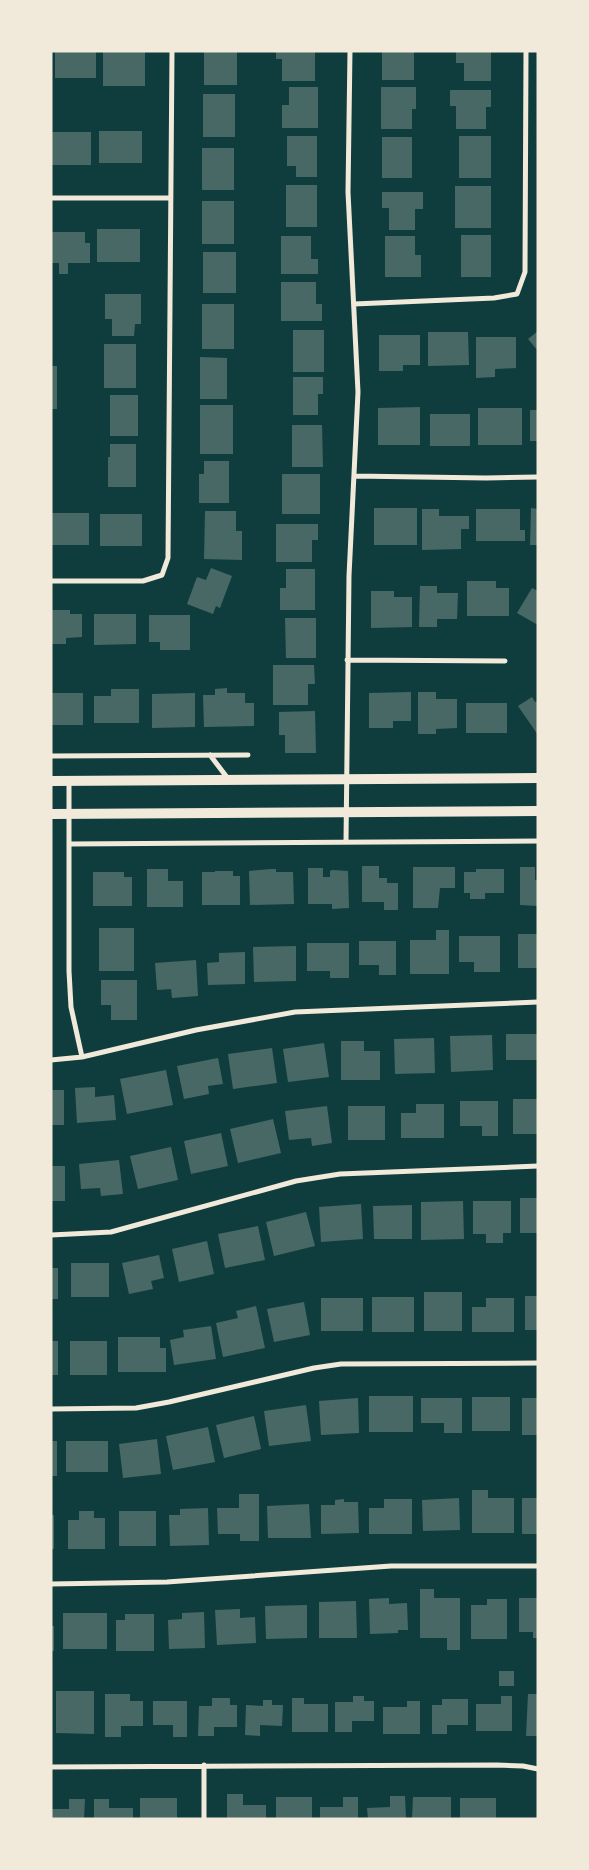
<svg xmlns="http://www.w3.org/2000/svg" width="589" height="1870" viewBox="0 0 589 1870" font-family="Commissioner,sans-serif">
	<rect width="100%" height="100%" fill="#0f3d3e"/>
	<path fill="#486865" d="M55,51H96V78H55Z
		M103,51H145V86H103Z
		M204,51H237V85H204Z
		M276,51H315V81H282V59H276Z
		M382,51H414V80H382Z
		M456,51H491V81H464V63H456Z
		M289,87H318V128H282V105H289Z
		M381,87H416V109H412V129H381Z
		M450,90H491V107H486V129H456V106H450Z
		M203,94H235V137H203Z
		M99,131H142V163H99Z
		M51,132H91V165H51Z
		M287,136H317V177H296V166H287Z
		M459,136H491V178H459Z
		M382,137H412V178H382Z
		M202,148H234V190H202Z
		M286,185H317V227H286Z
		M455,186H491V228H455Z
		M382,192H423V209H415V230H389V208H382Z
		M202,201H234V244H202Z
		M97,229H140V262H97Z
		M51,232H85V243H90V263H68V274H59V263H51Z
		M461,235H491V277H461Z
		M281,236H311V259H318V274H281Z
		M385,236H415V255H421V277H385Z
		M203,252H236V293H203Z
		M281,282H316V304H322V321H281Z
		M105,294H141V324H135L134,336H112V319H105Z
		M202,304H234V349H202Z
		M293,330H324V372H293Z
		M538,331V351L528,339Z
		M428,332H468L469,365L428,366Z
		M379,335H420V365H403V371H379Z
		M476,337H516V368L495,369V377L476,378Z
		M104,344H136V388H104Z
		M200,357L227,358V399H200Z
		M51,366H57V409H51Z
		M293,377H323V394H318V415H293Z
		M110,395H138V436H110Z
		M200,405H233V454H200Z
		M420,407V445H378V408Z
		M478,408H522V445H478Z
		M530,410H538V441H530Z
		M430,414H470V446H430Z
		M292,425H322L323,467H292Z
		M110,444H136V487H108V457H110Z
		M204,461H229V503H199V474H204Z
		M282,474H320V514H282Z
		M374,508H417V545H374Z
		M531,508L538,509V545H530Z
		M422,509H439V516H469V529H461V549L422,550Z
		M476,509H520V530H525V541H476Z
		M205,511H236V531H242V560L204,559Z
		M51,513H89V545H51Z
		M100,514H142V546H100Z
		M276,524H318V540H312V562H276Z
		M211,568L232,576L220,608L216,606L213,614L187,604L197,577L206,580Z
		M286,569H315V610H280V588H286Z
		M467,581H496V588H509V616H467Z
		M420,586H437V593H458L457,619H437V627H419Z
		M532,588L538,591V625L517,613Z
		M371,591H394V597H412V627L371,628Z
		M51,610H70V614H82V637L66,638V644H51Z
		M94,614H136V644L94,645Z
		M149,615H190V650H160V642H149Z
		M285,618H316V658H286Z
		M273,665H314L315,684H308V705H273Z
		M227,688V693H245V703H254V726L204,727L203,695H215V689Z
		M111,689H139V723H94V696H111Z
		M411,692V721H393V728H369V693Z
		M418,692H436V699H457V728L436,729V734H418Z
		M51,693H83V725H51Z
		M195,693V727L152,728V694Z
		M532,697L535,702L538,701V735L518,706Z
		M466,703H507V733H466Z
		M315,711L316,753H285V735H279V712Z
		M362,866H379V878H387V883H398V910H384V902H362Z
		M413,867H455V888H440L438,908H413Z
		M520,867H535V880H538V906L520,905Z
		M308,868H323V877H330V871L332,870L348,871L349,908L332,909V904H308Z
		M147,869H168V881H183V907H147Z
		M271,869H276V872H293L294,904L250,905L249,871Z
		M476,869H504V893H485V899H470V893H464V872H476Z
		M215,871H233V876H240V905H202V872H215Z
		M93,872H124V877H132V906H93Z
		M99,928H134V971H99Z
		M436,930H449V974H410V940H436Z
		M518,934H538V968H518Z
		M459,936H500V972H474V962H459Z
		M359,941H396V975H379V965H359Z
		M307,943H349V978H330V971H307Z
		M296,946V981L254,982L253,947Z
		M245,952V984L208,985L207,963L219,962V953Z
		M196,960L198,996L172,998L171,989L157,990L155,963Z
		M101,980H137V1020H111V1005H101Z
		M506,1034H538V1060H506Z
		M492,1035L493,1070L451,1072L450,1036Z
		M434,1038L435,1073L395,1074L394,1039Z
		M341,1041H364V1051H380V1080H341Z
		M324,1043L329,1077L288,1082L283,1049Z
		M272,1048L277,1083L233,1089L228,1054Z
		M218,1058L223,1084L208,1086L209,1094L184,1099L177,1066Z
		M166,1070L173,1105L127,1114L120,1079Z
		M95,1087V1097L114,1095L116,1120L77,1123L75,1088Z
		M51,1090H64V1125H51Z
		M513,1099H538V1134H513Z
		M460,1101H498V1136H482V1126H460Z
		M416,1104H444V1138H401V1113H416Z
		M327,1106L332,1143L312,1146L311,1138L289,1140L285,1111Z
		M348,1106H385V1140H348Z
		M273,1119L281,1153L238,1163L230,1129Z
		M221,1133L228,1166L191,1174L184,1141Z
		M171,1147L178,1180L138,1189L130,1156Z
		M119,1160L123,1194L101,1196L100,1188L81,1189L79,1164Z
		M51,1166H65V1201H51Z
		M520,1198H538V1233H520Z
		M463,1201L464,1239L421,1240V1202Z
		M473,1201H511V1233H503V1243H486V1234H473Z
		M361,1204L363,1239L321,1242L319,1207Z
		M412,1205V1239H374L373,1206Z
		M306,1212L315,1246L274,1256L266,1222Z
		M258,1226L265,1260L225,1268L218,1234Z
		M207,1241L214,1274L179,1282L172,1249Z
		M159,1255L164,1278L151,1281L153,1289L129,1294L122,1263Z
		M71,1263H109V1297H71Z
		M51,1268H58V1299H51Z
		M424,1292H462V1331H424Z
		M525,1296H538V1330H525Z
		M372,1297H414V1332H372Z
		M321,1298H363V1331H321Z
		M486,1298H514V1332H472V1307H486Z
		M304,1302L310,1335L274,1342L267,1309Z
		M256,1306L265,1348L223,1357L216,1323L238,1318L236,1311Z
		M211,1326L216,1359L174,1365L170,1340L184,1337L183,1330Z
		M118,1337H160V1348H166V1372H118Z
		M51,1341H58V1375H51Z
		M70,1341H107V1375H70Z
		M369,1396H413V1432H369Z
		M472,1397H510V1431H472Z
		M358,1398L359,1433L321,1435L319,1401Z
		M421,1398H462V1433H444V1423H421Z
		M522,1398H538V1435H522Z
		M306,1405L311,1441L269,1446L264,1411Z
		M254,1416L261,1449L224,1458L216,1425Z
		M208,1427L215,1462L173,1470L166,1436Z
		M157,1439L161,1474L123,1478L119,1444Z
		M51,1441H57V1476H51Z
		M66,1441H108V1472H66Z
		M472,1490H488V1498H514V1533H472Z
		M239,1494H259V1541H240V1534H218L217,1508H239Z
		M459,1498L460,1530L423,1531L422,1500Z
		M522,1498H538V1534H522Z
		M344,1499V1502H358L359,1533L321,1534V1505H335V1500Z
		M384,1499H412V1534H369V1508H384Z
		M309,1504L311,1538H268L267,1506Z
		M208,1508L209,1545L170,1546L169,1515H180V1509Z
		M79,1511H94V1518H105V1549H68V1520H79Z
		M119,1511H156V1546H119Z
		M51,1515H54V1549H51Z
		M420,1589H434V1598H460V1650H447V1638H420Z
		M389,1598V1604L407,1603L408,1630H398V1633L370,1634L369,1599Z
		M519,1598H538V1638H533V1632H519Z
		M487,1599H507V1639H471V1605H487Z
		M356,1601L357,1638H319V1602Z
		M307,1605V1638L266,1639L265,1606Z
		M240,1609V1618L255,1617L256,1643L217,1645L215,1610Z
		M204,1612L205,1648L169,1649L168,1620L182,1619V1613Z
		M63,1613H107V1649H63Z
		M125,1614H154V1651H116V1620H125Z
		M51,1626H54V1651H51Z
		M499,1671H514V1686H499Z
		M56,1691H94V1734L56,1733Z
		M105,1694H130V1701H143V1726H121V1737H105Z
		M528,1694H538V1736H526Z
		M353,1696H364V1701H374V1721H352V1732H335V1702H353Z
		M501,1696H512V1731H476V1704H501Z
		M212,1698H230V1705H237V1727H214V1736H198L199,1706H212Z
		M292,1698H304V1704H328V1732H292Z
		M442,1699H468V1725H447V1734H432V1705H442Z
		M263,1700H272V1705H283L282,1726L260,1725V1736L245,1735L246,1705L263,1706Z
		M153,1701H187V1737H173V1725H153Z
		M407,1701H420V1734H383V1707H407Z
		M227,1794H243V1805H266V1819H227Z
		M390,1796H405L406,1819H368L367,1808L390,1807Z
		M276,1797H312V1819H276Z
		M343,1797H358V1819H320V1807H343Z
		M413,1797H451V1819H412Z
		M140,1798H177V1819H140Z
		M460,1798H496V1819H460Z
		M69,1799H85L84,1819H51V1809H69Z
		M94,1799H109V1808H133V1819H94Z"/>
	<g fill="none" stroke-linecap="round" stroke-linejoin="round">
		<path stroke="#f1e9da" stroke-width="5" d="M51,198H170
			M354,304L494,298L517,294L525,272L526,51
			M354,476L486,478L538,477
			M51,581H143L162,575L168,558L172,51
			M347,660L505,661
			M210,755L229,780
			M51,756L248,755
			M69,781V971L71,1007L82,1057
			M346,842L349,576L358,392L348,192L350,51
			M69,844L538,841
			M51,1060L82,1057L196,1030L295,1012L538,1002
			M51,1235L111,1232L296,1181L340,1174L538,1166
			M51,1409L136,1408L169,1402L314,1368L341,1364L538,1363
			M51,1584L167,1582L391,1566H538
			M204,1765V1819
			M51,1767L497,1765L523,1766L538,1769"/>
		<path stroke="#f1e9da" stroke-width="10" d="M51,781L538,778
			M51,814L538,811"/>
	</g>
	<rect width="589" height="1870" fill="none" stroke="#f1e9da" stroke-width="105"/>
</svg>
